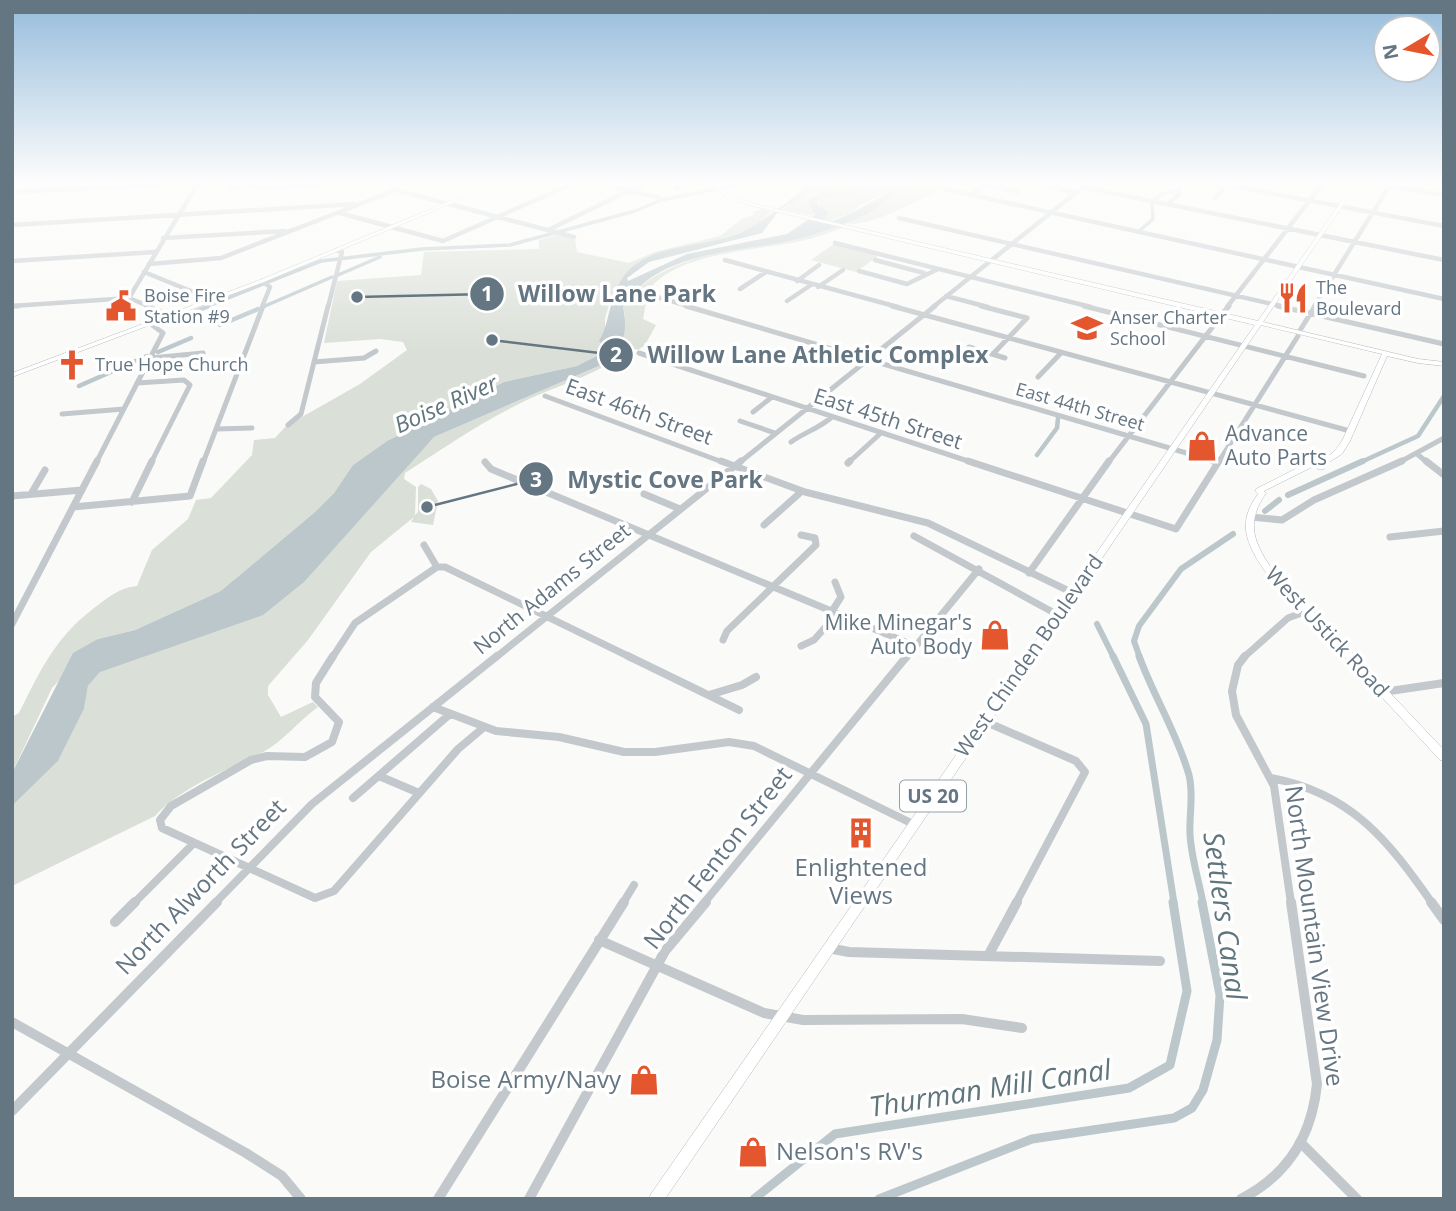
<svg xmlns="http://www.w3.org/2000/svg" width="1456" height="1211" viewBox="0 0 1456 1211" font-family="'Open Sans',sans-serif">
	<rect width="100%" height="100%" fill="#fafaf8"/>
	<path fill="#dadfd7" d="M814,183H870L845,192L827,186L809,198L814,216L780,209L786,207Z
		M910,183H949C924,198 870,229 843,223L872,211Z
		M895,186L897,188L860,205L853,212L821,224L818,200Z
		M762,209L771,211L755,227L718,240L659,254L627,273L610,302L605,318V347L598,356L577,366L504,382L387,441L353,465L334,493L315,512L221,591L135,630L98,639L52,688L12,773V717L19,713C41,669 55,638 94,608C109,597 118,588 137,586L152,550L188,519L196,500L211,498L252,455L254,440L275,438L286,426L360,384L407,350L403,342L380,339L324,343L337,281L421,275L424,252L539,249V240L560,234L575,239L577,252L629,263L655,252L720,236L742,219L755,214L752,212Z
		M836,225L845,227C833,231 821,236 809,239C765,251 677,250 648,291L643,319L656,325L645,345L638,350L633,348C602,372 566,383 531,398C484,420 445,447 405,473L404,479L416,487L415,515L418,512V487L421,484L431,489L438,501L433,525L411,522L414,517L371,552L308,640L268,686V695L281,717L313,702L318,707C298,721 284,741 263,752C226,771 184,785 155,816L12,886V806L58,761L84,709L88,686L100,672L416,456L434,437L608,362L625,316L623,307C656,252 757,246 816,234Z
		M834,244L878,256L856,272L811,260Z"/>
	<path fill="#bbc7cb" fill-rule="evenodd" d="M809,183H814L801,198L780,209L762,233L649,262L627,278L628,281L687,254L787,234L815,215L807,201L827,186L845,192L870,183H911C897,191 885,203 872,211C857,221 834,227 818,233C756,255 662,243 623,307C628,330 624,346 608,362L434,437L304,582L263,615L100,672L88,686L84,709L58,761L12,806V773L73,653L98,639L135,630L221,591L315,512L334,493L353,465L387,441L504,382L577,366L597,356L605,347L599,341C611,322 608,294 627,272C651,245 702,247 734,235C755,228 792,200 809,183ZM894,186L896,188C876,199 843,220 822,224L828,212L817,204L818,200Z"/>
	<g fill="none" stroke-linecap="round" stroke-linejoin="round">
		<path stroke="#bbc7cb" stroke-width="3.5" d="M12,185L15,183
			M1155,200L1161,194L1179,190L1183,183
			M1138,232L1153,219L1152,203
			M338,275L380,257
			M265,306L332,277
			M205,307L321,261L422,249L510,245L635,211L661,200L747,183"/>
		<path stroke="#bbc7cb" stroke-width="4.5" d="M163,324L209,306
			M220,325L258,309
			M158,352L191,338
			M79,386L147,356
			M1037,455L1057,428L1058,418
			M1359,463L1418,436L1444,396"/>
		<path stroke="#bbc7cb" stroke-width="6" d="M1288,495L1363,461
			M1265,511L1279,500
			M1097,624L1114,658
			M1140,658L1134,641L1139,626L1181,569L1233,534"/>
		<path stroke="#bbc7cb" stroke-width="7" d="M1113,656L1146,724L1174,903
			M1139,656C1154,697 1177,733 1189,775C1194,795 1189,814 1190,834C1191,857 1199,881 1203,903"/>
		<path stroke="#bbc7cb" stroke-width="9" d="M754,1199L835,1134L1129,1088L1170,1065L1187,991L1173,902
			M879,1199L1032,1139L1174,1118L1192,1108L1203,1090L1217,1040L1220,995L1202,902"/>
		<g stroke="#b5babe" stroke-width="1">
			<path id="major" d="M494,183H500L264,282L12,377V373L260,280Z
				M711,183H716L731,196L755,204L1258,321L1354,183H1358L1263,322L1418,359L1444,362V366L1418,363L1387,356L1350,441L1342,454L1324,465L1325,467L1324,469H1318L1314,466L1264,491L1266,493C1247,520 1252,540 1270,566L1444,750V761L1440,760L1264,570C1246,543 1237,522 1258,494L1255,491L1256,489L1311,461C1325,462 1335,452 1342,441L1382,354L1261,325L665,1199H649L651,1194L1255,325L752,206L727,198Z"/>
		</g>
		<path stroke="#c3c8cc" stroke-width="4.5" d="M244,183L261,188L352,183
			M1050,183L1047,185L1075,193
			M1217,183L1444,226
			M1373,183L1444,195
			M987,185L1018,192
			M1082,187L1444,260
			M617,188L658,197
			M940,188L1444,299
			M232,189L246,184
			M676,189L691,183
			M12,192L198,183
			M969,195L990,183
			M1215,198L1227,185
			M1168,204L1179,194
			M340,213L443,241L574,183
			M899,218L1285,307
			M12,225L354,204
			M548,230L645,183
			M163,238L285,231
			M835,243L1091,307
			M725,260L898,307
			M875,260L924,273
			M12,261L155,252
			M149,264L221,258L396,190L574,237
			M859,271L907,284L938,269
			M144,272L213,300
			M262,281L270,287L262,307
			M797,281L819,265
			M818,287L843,270
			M740,289L766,272
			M946,296L988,307
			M657,297L692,307
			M129,298L198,183
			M787,301L811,285
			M12,306L129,298L151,307
			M328,307L342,252L336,250
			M933,307L1088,183
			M1227,307L1323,183
			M1314,307L1391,183"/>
		<path stroke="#c3c8cc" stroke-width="5" d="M12,306H18
			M147,306L171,316
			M686,306L1217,462
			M892,306L1350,431
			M981,306L1027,318L993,354
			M1084,306L1364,376
			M1278,306L1444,344
			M1222,314L1229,306
			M1299,332L1315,306
			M969,347L1005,358
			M639,353L974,463
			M151,358L203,353
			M314,362L364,358L376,351
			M1038,377L1061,353
			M137,383L184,380L190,385L151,463
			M545,396L725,463
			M753,412L772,397
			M62,414L124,409
			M740,421L775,433
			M288,425L301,414L328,306
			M217,429L252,428
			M791,442C805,432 818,429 832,417
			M1417,454L1428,463
			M96,463L163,333L151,324
			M203,463L263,306
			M739,463L935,306
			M848,463L881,433
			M1108,463L1221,316
			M1218,463L1298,336
			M1398,463L1444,438"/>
		<path stroke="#c3c8cc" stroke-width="7" d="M721,461L805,492L928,523L1073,593
			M968,461L1176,529L1219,461
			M1213,461L1217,462
			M1426,461L1444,475
			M485,462L491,469L915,646
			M848,463L850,461
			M31,494L45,470
			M644,494L680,509
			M12,496L82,490
			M132,502L152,461
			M73,507L190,496L203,461
			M1250,517L1282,520L1314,500L1402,461
			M764,525L802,491
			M914,536L1058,615
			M1390,537L1444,531
			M437,567H445L632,658
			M1029,573L1109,461
			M832,611L841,597L835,582
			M12,624L97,461
			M723,640L727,631L816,545L815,538L801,535
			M801,646L814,640L837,614
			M332,658L355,623L437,567L424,545
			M495,658L741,461
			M906,658L979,569
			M1243,658L1288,618L1307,611"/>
		<path stroke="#c3c8cc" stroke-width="8" d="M333,656L316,683L315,697L339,722L332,742L305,757L267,756L251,760L171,806L160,820L162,828L315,898L334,891L458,749L483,728
			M628,656L739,710
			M1245,656L1238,665L1232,691L1236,715L1274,786L1291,903
			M1383,692L1444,683
			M709,695L742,685L756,677
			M433,707L496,731L559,737L624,752H655L729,742L754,746L913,824
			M984,721L1076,761L1085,772L1016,903
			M379,776L419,793
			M1271,778C1351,793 1388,840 1432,903
			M353,798L450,714
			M134,903L194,843
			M215,903L312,804L497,656
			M623,903L634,885
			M704,903L907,656"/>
		<path stroke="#c3c8cc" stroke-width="10" d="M1431,902L1444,920
			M115,922L135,902
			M599,940L764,1013L803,1020L962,1019L1022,1028
			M828,948L849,952L1160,961
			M988,956L1017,902
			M12,1022L246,1153L282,1176L301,1199
			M12,1111L217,902
			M1302,1144L1357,1199
			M438,1199L624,902
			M529,1199L665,951L706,902
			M1241,1199C1288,1175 1312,1136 1317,1084L1291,902"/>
		<use href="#major" fill="#fff" fill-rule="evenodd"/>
	</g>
	<linearGradient id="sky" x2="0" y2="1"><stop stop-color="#96bcdc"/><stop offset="0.52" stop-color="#fdfdfc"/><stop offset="1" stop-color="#fdfdfc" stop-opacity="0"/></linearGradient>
	<rect width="1456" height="352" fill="url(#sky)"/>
	<defs>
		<g id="restaurant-bare" transform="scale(2.415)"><path d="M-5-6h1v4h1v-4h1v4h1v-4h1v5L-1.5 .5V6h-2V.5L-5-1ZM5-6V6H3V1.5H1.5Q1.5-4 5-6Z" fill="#e4572e" stroke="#fff" stroke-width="2.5" paint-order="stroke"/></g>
		<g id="civic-bare" transform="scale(2.415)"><path d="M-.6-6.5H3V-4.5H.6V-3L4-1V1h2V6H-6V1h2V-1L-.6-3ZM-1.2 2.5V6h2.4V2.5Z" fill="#e4572e" stroke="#fff" stroke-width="2.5" paint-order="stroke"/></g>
		<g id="school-bare" transform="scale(2.415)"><path d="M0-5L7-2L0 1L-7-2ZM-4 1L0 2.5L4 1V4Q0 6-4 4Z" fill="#e4572e" stroke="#fff" stroke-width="2.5" paint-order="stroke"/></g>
		<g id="church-bare" transform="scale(2.415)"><path d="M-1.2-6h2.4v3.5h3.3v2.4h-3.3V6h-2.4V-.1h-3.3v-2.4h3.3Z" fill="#e4572e" stroke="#fff" stroke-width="2.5" paint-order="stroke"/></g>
		<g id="shop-bare" transform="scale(2.415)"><path d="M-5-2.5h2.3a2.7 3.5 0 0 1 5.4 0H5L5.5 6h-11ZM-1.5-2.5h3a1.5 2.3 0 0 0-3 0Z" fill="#e4572e" stroke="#fff" stroke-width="2.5" paint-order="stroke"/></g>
		<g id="building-bare" transform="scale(2.415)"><path d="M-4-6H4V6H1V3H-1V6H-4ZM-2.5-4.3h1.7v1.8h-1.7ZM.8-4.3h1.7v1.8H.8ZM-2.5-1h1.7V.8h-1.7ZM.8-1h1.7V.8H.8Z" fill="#e4572e" stroke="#fff" stroke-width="2.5" paint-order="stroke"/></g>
	</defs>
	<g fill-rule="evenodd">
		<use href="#restaurant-bare" x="1293" y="298"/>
		<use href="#civic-bare" x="121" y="306"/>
		<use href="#school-bare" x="1087" y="328"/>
		<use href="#church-bare" x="72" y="365"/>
		<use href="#shop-bare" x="1202" y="446"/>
		<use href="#shop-bare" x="995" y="635"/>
		<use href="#building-bare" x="861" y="833"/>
		<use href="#shop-bare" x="644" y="1080"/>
		<use href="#shop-bare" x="753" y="1152"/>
	</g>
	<g text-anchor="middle" stroke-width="7" stroke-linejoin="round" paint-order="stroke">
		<g font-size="18" fill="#657683" stroke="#fff" text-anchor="start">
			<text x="1316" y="294">The<tspan x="1316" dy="21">Boulevard</tspan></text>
			<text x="144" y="302">Boise Fire<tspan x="144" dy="21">Station #9</tspan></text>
			<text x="1110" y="324">Anser Charter<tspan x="1110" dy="21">School</tspan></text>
			<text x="95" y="371">True Hope Church</text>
		</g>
		<g font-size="18" fill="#657683" stroke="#fff">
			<text transform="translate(1080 407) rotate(16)" y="6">East 44th Street</text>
		</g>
		<rect fill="#fff" stroke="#939fa8" stroke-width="2" x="900" y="780.5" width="66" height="31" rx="5"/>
		<g font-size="19" font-weight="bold" fill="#657683">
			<text x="933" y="803">US 20</text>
		</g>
		<g font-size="21" fill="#657683" stroke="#fff">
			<text transform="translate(639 412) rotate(20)" y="7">East 46th Street</text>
			<text transform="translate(888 419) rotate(18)" y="7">East 45th Street</text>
			<text transform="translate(552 589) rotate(-39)" y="7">North Adams Street</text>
			<text transform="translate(1327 632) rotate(47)" y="7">West Ustick Road</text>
			<text transform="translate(1029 656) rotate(-55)" y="7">West Chinden Boulevard</text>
		</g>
		<g font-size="21" fill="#657683" stroke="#fff" text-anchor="start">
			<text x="1225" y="441">Advance<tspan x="1225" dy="24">Auto Parts</tspan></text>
			<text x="972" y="630" text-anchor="end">Mike Minegar's<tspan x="972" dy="24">Auto Body</tspan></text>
		</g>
		<g font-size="23" font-style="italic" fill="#60757c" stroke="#fff">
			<text transform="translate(446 404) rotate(-24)" y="8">Boise River</text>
		</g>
		<g font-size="24" fill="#657683" stroke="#fff">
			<text transform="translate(718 858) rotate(-52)" y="8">North Fenton Street</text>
			<text transform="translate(201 887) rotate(-46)" y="8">North Alworth Street</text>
			<text transform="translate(1314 936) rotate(82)" y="8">North Mountain View Drive</text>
		</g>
		<g font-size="24" fill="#657683" stroke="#fff">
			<text x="861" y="876">Enlightened<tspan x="861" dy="28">Views</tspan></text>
			<text x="621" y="1088" text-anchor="end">Boise Army/Navy</text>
			<text x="776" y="1160" text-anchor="start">Nelson's RV's</text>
		</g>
		<g font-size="28" font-style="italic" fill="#60757c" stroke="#fff">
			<text transform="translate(1225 916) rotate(82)" y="10">Settlers Canal</text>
			<text transform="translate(990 1088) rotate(-9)" y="10">Thurman Mill Canal</text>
		</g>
	</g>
	<path fill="none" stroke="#657683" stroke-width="2.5" d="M357 297L487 294M492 340L616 355M427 507L536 479"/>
	<g fill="#657683" stroke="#fff" stroke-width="2.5">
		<circle cx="357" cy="297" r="7"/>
		<circle cx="492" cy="340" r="7"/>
		<circle cx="427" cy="507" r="7"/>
		<circle cx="487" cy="294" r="18"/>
		<circle cx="616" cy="355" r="18"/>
		<circle cx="536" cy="479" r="18"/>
	</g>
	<g font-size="21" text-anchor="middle" font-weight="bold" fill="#fff">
		<text x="487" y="301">1</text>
		<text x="616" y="362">2</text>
		<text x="536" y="487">3</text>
	</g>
	<g font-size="23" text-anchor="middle" font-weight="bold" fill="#657683" stroke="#fff" stroke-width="7" stroke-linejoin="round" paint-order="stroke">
		<text x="617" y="302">Willow Lane Park</text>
		<text x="818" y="363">Willow Lane Athletic Complex</text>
		<text x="665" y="488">Mystic Cove Park</text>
	</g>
	<rect width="1456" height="1211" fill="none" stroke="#657683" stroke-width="28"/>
	<g transform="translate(1407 49) rotate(260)"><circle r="33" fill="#ffffff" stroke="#c1c8cd" stroke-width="2"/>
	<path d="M0-5L12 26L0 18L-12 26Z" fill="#e4572e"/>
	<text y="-10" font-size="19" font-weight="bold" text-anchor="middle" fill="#657683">N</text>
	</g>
</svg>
